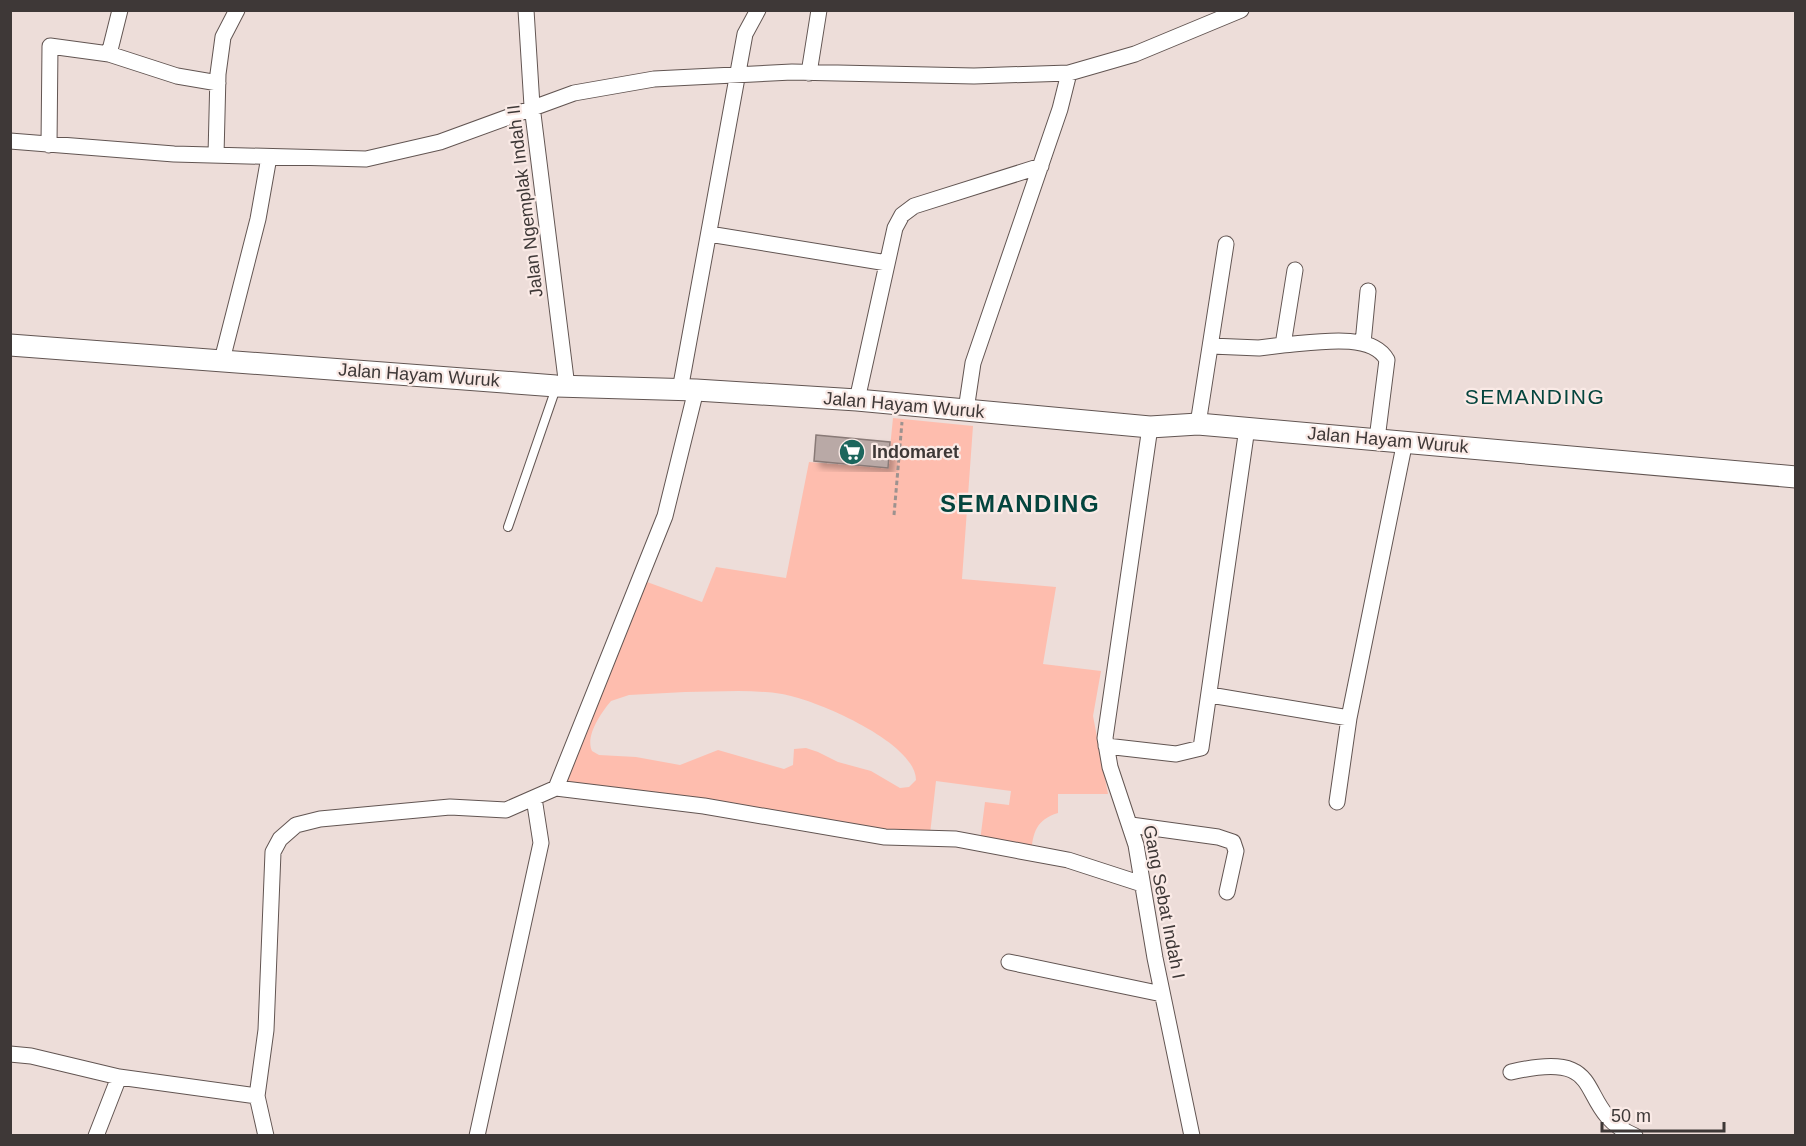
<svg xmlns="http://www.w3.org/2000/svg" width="1806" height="1146" viewBox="0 0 1806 1146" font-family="Arial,sans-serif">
	<defs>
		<filter id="shadow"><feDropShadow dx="5.5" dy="5.5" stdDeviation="3" flood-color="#0004"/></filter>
	</defs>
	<rect width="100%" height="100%" fill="#edddd9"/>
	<path fill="#febdae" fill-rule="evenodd" d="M893,418L973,426L962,579L1056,587L1043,664L1101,671L1093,716L1108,794H1058V813C1036,820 1033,832 1031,854L980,841L985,802L1009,805L1011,791L936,781L930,834L883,835L565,785L647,582L702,602L716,567L786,578L809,462L888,468ZM685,692C717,692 751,689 782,694C814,699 916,742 916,780L909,787L900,788L871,771L838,762L818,752L806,748L794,749L793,765L784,769L718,750L680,765L636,757L599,755L592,751C585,736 601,713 611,701L629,695Z"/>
	<path fill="#b9a9a6" stroke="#897a77" stroke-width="1.5" filter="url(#shadow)" d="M816,435L890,442L888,468L814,461Z"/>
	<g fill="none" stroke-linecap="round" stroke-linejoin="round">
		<g stroke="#625552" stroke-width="10">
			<path id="service" d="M508,527L556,388"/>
		</g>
		<g stroke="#625552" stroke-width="17">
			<path id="minor" d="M526,10L532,106L567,387
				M109,54L177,76L218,83
				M809,73L819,10
				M10,141L174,154L366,159L440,142L574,93L654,79L792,72L974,76L1069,73L1135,54L1241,10
				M49,145L50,46L109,54L120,10
				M216,155L218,74L223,37L237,10
				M709,234L887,263
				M1363,343L1368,291
				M1283,345C1312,343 1372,331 1387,360L1377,439
				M1211,346L1259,348L1283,345L1295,270
				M222,360L258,219L269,157
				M680,390L745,34L758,10
				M857,400L895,228L902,215L914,206L1041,166
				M966,410L973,363L1060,109L1069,73
				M1198,424L1226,244
				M1150,427L1105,738L1110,767L1136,845L1155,958L1192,1136
				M1210,695L1349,718
				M1106,746L1176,754L1201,748L1247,428
				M556,788L665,516L696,390
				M1337,802L1349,718L1405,441
				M1131,825L1218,837L1233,842L1236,851L1227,892
				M1009,962L1162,994
				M10,1054L31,1056L119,1077
				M1511,1072C1615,1048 1570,1108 1635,1136
				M257,1096L266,1136
				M96,1136L119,1077L257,1096L266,1030L273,852L280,839L296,825L320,819L450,807L506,810L556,788L704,806L885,837L956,839L1068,860L1142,884
				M477,1136L541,843L534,798"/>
		</g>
		<g stroke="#625552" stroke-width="23">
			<path id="secondary" d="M10,345L556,386L696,390L857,400L1150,427L1198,424L1796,477"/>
		</g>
		<path stroke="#9d928f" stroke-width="3" stroke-dasharray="4.5 3" stroke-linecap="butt" d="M894,515L902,422"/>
		<use href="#service" stroke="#fff" stroke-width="8"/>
		<use href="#minor" stroke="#fff" stroke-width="15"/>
		<use href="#secondary" stroke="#fff" stroke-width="21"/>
	</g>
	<defs>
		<g id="supermarket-disc" transform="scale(1.35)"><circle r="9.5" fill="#1c665d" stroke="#faeae6"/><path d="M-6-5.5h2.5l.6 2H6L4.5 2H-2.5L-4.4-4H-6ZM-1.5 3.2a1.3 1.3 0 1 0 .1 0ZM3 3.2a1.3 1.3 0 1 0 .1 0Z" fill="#fff"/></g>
	</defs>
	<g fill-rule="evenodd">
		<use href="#supermarket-disc" x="852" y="452"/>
	</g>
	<g text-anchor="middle" stroke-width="4.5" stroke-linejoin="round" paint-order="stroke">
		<g font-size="18" fill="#3e3837" stroke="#faeae6">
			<text transform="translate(525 201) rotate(-97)" y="6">Jalan Ngemplak Indah II</text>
			<text transform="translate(419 375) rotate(4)" y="6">Jalan Hayam Wuruk</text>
			<text transform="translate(904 405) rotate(5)" y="6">Jalan Hayam Wuruk</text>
			<text transform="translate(1388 440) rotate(5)" y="6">Jalan Hayam Wuruk</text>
			<text transform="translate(1164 902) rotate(79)" y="6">Gang Sebat Indah I</text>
		</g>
		<g font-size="18" font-weight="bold" fill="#3e3837" stroke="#faeae6" text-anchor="start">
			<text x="872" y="458">Indomaret</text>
		</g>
		<g font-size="21" letter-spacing="1.5" fill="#04443d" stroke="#faeae6">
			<text x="1535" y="404">SEMANDING</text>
		</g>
		<g font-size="24" font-weight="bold" letter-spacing="1.5" fill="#04443d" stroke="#faeae6">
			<text x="1020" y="512">SEMANDING</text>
		</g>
	</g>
	<rect width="1806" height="1146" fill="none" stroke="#3e3837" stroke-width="24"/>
	<path d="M1602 1122v9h122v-9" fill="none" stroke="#3e3837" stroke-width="3"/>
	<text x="1611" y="1122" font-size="18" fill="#3e3837" stroke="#faeae6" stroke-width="4.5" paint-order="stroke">50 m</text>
</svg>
